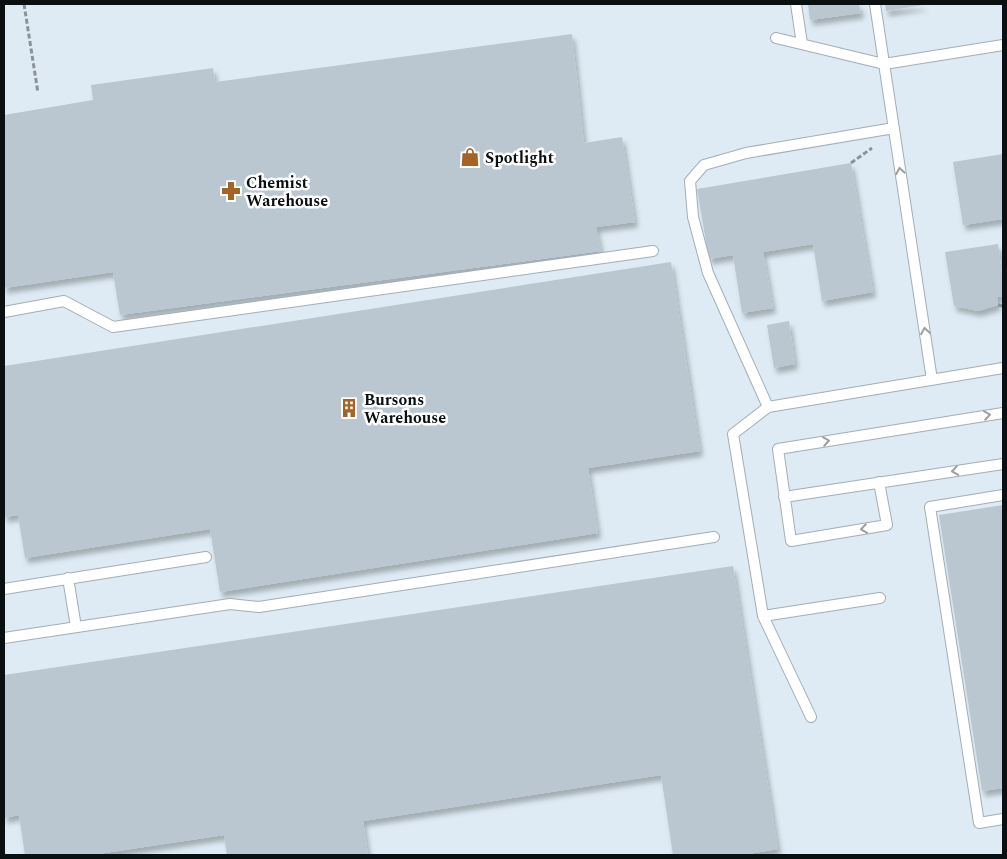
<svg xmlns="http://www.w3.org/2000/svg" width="1007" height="859" viewBox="0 0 1007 859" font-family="Spectral,serif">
	<defs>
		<filter id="shadow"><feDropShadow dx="3" dy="5.5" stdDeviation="2.5" flood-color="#0004"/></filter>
	</defs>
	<rect width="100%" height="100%" fill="#deebf4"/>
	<path fill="#bac6d0" filter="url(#shadow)" d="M808,4H859L861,13L810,20Z
		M885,4H923V5L886,11Z
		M572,34L584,143L622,137L635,222L596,227L601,251L120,315L113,272L4,288V115L93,100L91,85L178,73L213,68L215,82Z
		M1003,154V219L963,225L953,162Z
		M851,163L873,292L822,301L813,244L763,252L773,308L742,313L733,255L709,259L697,189Z
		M998,244L1003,282V296L997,297L998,305L978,311L954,306L945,252Z
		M671,262L700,451L588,468L598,533L220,592L210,529L25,558L18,515L4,517V366Z
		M789,321L795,364L774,368L767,325Z
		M1003,505V788L982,791L939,515Z
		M733,566L778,849L742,855H673L661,775L363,821L368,855H227L224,835L91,855H25L19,815L4,818V675Z"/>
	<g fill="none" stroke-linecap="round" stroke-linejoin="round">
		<g stroke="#a2aeb7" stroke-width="12">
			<path id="lane" d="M796,4L802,44
				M875,4L932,380
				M776,38L884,64L1003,45
				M4,312L64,301L113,327L653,251
				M768,407L708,273L693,217L690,181L704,165L746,153L894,128
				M879,482L887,525L791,541L778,449L1003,413
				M1003,495L930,507L979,823L1003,819
				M784,497L1003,464
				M68,578L76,627
				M4,589L206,557
				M880,598L763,616L733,434L768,407L1003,368
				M763,616L811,717
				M4,638L230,604L259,607L714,537"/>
		</g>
		<path stroke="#8a939a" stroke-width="3" stroke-dasharray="5 2.5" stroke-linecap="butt" d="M24,4L38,93
			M851,163L872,148
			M998,305L1003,306"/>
		<use href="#lane" stroke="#fff" stroke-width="10"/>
	</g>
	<defs><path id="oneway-chevron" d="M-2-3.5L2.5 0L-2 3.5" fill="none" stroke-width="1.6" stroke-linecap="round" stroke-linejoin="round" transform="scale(1.25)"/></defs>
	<g stroke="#9d9fa0">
		<use href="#oneway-chevron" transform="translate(900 171) rotate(-99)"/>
		<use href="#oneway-chevron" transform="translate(925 331) rotate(-99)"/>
		<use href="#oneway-chevron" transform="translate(987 415) rotate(-9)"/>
		<use href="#oneway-chevron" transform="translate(826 441) rotate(-9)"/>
		<use href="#oneway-chevron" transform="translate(955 471) rotate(171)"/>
		<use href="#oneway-chevron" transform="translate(864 529) rotate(171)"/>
	</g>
	<defs>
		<g id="shop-bare" transform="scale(1.5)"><path d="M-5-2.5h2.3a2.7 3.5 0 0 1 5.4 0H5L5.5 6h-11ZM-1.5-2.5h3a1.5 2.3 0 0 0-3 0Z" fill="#a26429" stroke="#fff" stroke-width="2.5" paint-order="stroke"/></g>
		<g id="pharmacy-bare" transform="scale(1.5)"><path d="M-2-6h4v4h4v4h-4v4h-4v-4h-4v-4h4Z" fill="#a26429" stroke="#fff" stroke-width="2.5" paint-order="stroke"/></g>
		<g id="building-bare" transform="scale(1.5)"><path d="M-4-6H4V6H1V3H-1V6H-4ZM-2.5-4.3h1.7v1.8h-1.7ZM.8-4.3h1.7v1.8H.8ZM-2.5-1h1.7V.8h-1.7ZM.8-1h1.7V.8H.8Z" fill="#a26429" stroke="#fff" stroke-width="2.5" paint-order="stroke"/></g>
	</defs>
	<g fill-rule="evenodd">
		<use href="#shop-bare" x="470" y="157"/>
		<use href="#pharmacy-bare" x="231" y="191"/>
		<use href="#building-bare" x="349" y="408"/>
	</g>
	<g text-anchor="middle" stroke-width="5" stroke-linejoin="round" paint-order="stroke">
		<g font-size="16" font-weight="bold" fill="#0a0f12" stroke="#fff" text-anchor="start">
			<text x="485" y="163">Spotlight</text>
			<text x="246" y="188">Chemist<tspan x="246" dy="18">Warehouse</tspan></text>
			<text x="364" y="405">Bursons<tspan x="364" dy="18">Warehouse</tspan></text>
		</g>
	</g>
	<rect width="1007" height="859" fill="none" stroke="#0a0f12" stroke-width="10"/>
</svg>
